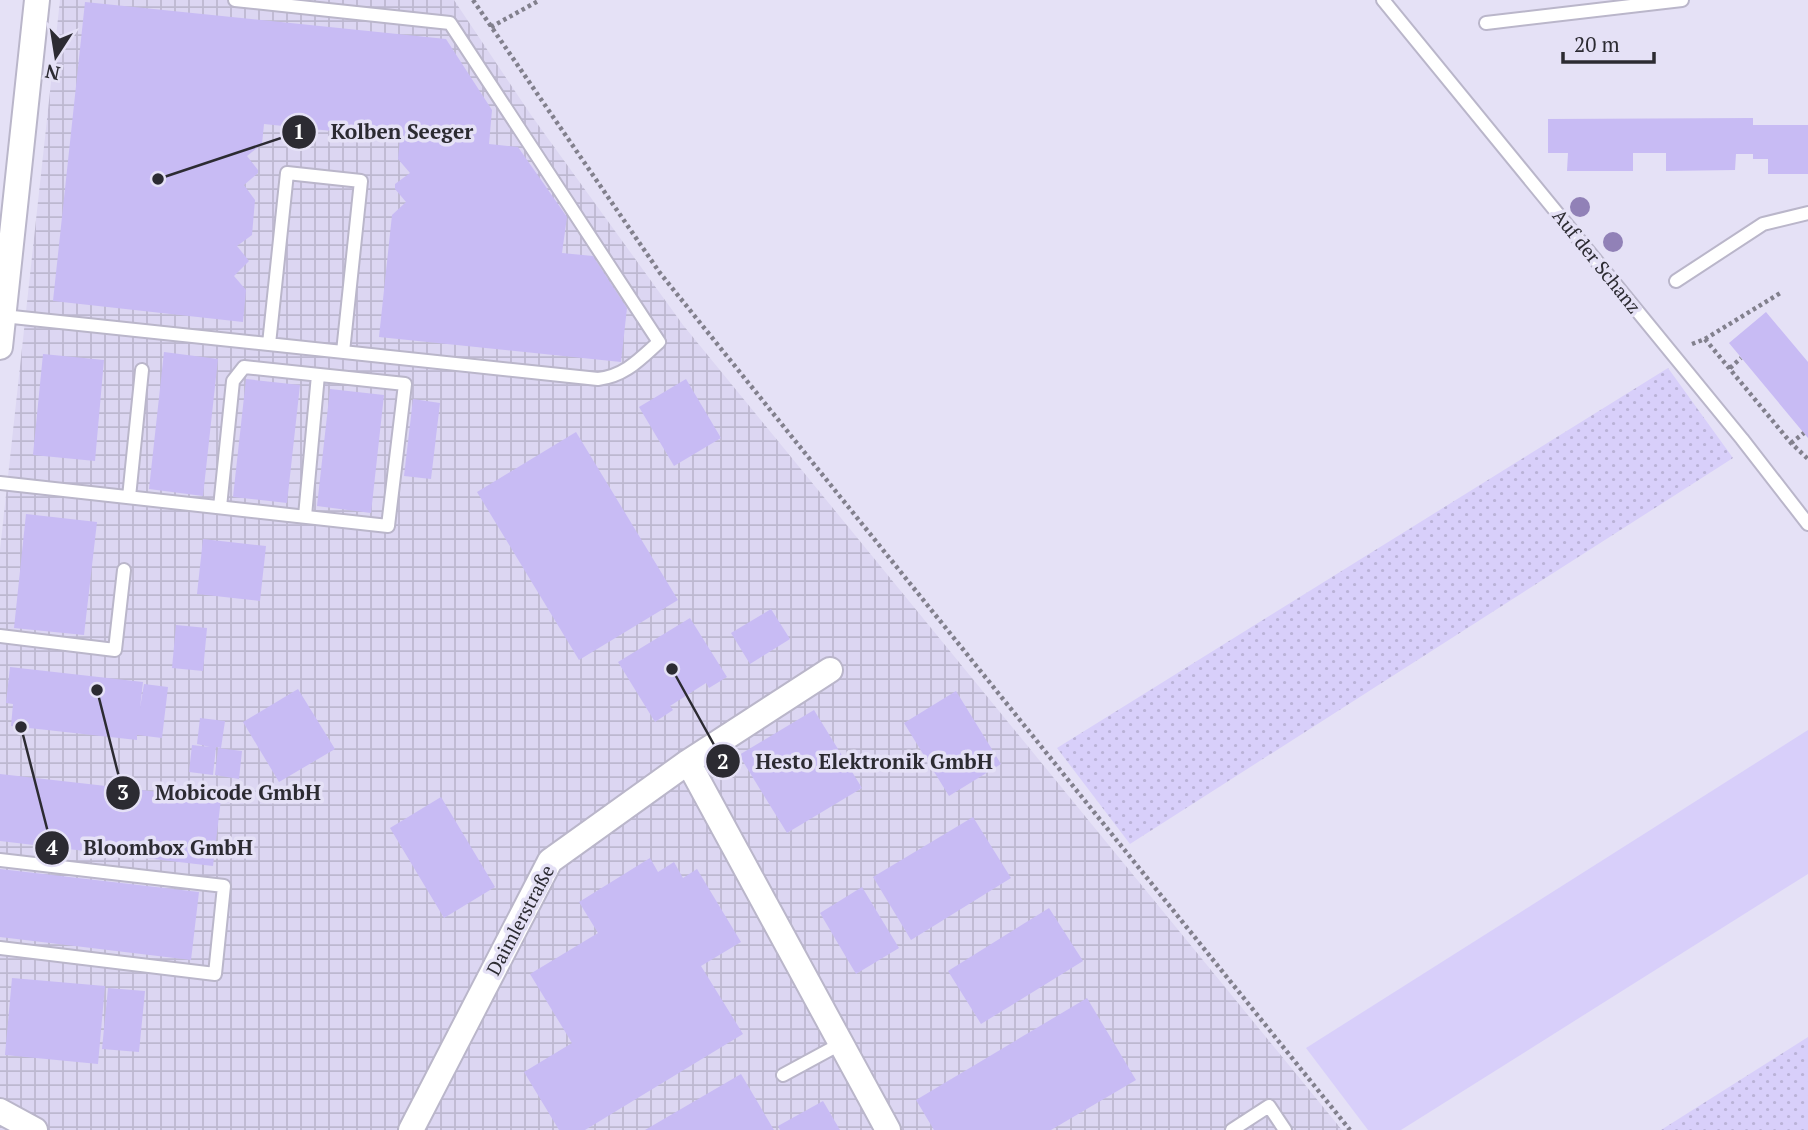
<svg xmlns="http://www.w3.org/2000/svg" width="1808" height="1130" viewBox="0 0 1808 1130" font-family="'PT Serif',serif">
	<defs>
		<pattern id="industrial-grid" width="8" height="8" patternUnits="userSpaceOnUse" patternTransform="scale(1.75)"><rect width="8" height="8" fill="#dcd6f2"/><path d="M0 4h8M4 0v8" fill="none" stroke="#bdb8d0"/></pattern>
		<pattern id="garden-dots" width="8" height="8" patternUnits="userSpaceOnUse" patternTransform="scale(1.75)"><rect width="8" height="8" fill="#d8cffa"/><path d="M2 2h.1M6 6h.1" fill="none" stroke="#bab2d7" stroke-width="1.8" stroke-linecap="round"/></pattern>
	</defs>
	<rect width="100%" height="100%" fill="#e5e1f6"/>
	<path fill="url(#industrial-grid)" d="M60,0H454L531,115L683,325L1342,1130H0V550Z"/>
	<path fill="#d8cffa" d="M1808,730V874L1401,1130H1368L1306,1048Z"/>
	<path fill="url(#garden-dots)" d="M1668,368L1733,458L1130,844L1057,748Z
		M1808,1037V1130H1661Z"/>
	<path fill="#c8bbf4" d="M85,2L446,39L492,110L489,144L518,147L567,217L562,253L593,256L627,308L621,362L379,337L392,215L406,202L395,189V184L410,173L398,159L400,138L264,124L262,144L247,156L258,170V173L244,185L255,200L252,235L237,246L249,261L234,276L246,290L243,322L53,301Z
		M1753,118V125H1808V174H1768V159H1753V154H1736L1735,170L1666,171V153H1633V171H1567L1568,153H1548V119Z
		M1766,312L1808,362V438L1729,343Z
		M164,352L218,359L203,496L149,489Z
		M43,354L104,360L95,461L33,455Z
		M246,379L300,385L287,503L233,497Z
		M686,379L721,438L674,466L639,407Z
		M330,389L384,395L371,513L317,506Z
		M413,399L440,403L431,479L404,476Z
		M576,432L678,600L579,660L477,492Z
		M26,514L97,522L84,635L14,628Z
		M203,539L266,546L260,601L197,594Z
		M771,609L790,639L750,664L731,633Z
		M690,618L727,677L709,688L706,683L670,706L673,710L655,722L618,662Z
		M176,625L207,628L203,671L172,668Z
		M10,667L143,682L140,708L144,684L168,687L162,738L137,735V740L11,726L13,704L6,703Z
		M298,689L335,749L279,782L243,722Z
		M956,691L1001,764L949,796L904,723Z
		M814,710L862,788L787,833L739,755Z
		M200,718L225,721L221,748L216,747L213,775L189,772L192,745L210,747L197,744Z
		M218,748L242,751L239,779L215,775Z
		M0,774L221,799L213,866L0,841Z
		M441,797L495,887L444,918L390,828Z
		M973,817L1011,878L911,940L873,877Z
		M650,858L658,872L674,862L683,878L697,869L741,942L701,966L743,1034L585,1130H559L524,1072L572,1043L530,974L598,933L579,902Z
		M0,869L199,892L191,960L0,937Z
		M862,887L899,948L856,974L820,913Z
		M1049,908L1083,961L981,1024L948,971Z
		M12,978L105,986L98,1064L5,1055Z
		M108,988L145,991L139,1052L102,1049Z
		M1087,998L1136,1080L1051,1130H934L916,1100Z
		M741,1074L774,1130H645Z
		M823,1101L840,1130H780L778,1126Z"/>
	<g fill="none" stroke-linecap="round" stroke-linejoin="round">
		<g stroke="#bab6ca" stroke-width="16">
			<path id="service" d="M1383,0L1742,439L1808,524
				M1486,23L1682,0
				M1676,281L1763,224L1808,213
				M3,316L598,379C625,376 640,359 659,342L450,23L235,0
				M269,344L287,173L361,181L343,352
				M0,483L388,526L405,384L244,367L233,381L220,507
				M129,497L142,370
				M305,516L318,375
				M0,636L115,650L124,570
				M0,860L224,886L215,974L0,948
				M783,1075L842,1043
				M1232,1130L1269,1106L1285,1130"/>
		</g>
		<g stroke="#bab6ca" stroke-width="28">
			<path id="minor" d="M0,347L37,0
				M688,762L830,670
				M0,1111L35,1130
				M411,1130L550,861L688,762L888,1130"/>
		</g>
		<path stroke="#82808d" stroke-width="4.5" stroke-dasharray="3.5 3.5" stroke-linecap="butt" d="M473,0L660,273L1350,1130
			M491,27L540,0
			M1705,339L1791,443L1808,459
			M1692,344L1705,339L1782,292
			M1730,368L1741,358
			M1791,443L1804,433"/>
		<use href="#service" stroke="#fff" stroke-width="12"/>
		<use href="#minor" stroke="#fff" stroke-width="24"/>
	</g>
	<g fill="#9181b7">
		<circle cx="1580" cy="207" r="10"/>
		<circle cx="1613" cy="242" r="10"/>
	</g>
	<g text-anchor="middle" stroke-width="7" stroke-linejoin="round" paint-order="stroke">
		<g font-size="19" fill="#2c2b32" stroke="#e5e1f6">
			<text transform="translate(1597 261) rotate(51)" y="7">Auf der Schanz</text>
			<text transform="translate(520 920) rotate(-62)" y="7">Daimlerstraße</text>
		</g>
	</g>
	<path fill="none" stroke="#2c2b32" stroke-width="2.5" d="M158 179L299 132M672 669L723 761M97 690L123 793M21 727L52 848"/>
	<g fill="#2c2b32" stroke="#e5e1f6" stroke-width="2.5">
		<circle cx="158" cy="179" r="7"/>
		<circle cx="672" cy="669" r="7"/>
		<circle cx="97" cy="690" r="7"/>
		<circle cx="21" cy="727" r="7"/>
		<circle cx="299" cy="132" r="18"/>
		<circle cx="723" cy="761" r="18"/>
		<circle cx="123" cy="793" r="18"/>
		<circle cx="52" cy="848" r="18"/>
	</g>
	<g font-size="21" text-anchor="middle" font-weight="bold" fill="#fff">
		<text x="299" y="139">1</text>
		<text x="723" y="769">2</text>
		<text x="123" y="800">3</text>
		<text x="52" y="855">4</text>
	</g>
	<g font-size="21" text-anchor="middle" font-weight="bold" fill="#2c2b32" stroke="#e5e1f6" stroke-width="7" stroke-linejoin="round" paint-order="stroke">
		<text x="402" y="139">Kolben Seeger</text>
		<text x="874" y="769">Hesto Elektronik GmbH</text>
		<text x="238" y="800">Mobicode GmbH</text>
		<text x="168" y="855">Bloombox GmbH</text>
	</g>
	<g transform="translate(56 56) rotate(192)" stroke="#e5e1f6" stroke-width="5" paint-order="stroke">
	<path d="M0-5L12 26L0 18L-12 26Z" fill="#2c2b32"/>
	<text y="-10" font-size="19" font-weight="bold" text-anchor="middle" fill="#2c2b32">N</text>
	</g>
	<path d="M1563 52v10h91v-10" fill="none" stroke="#2c2b32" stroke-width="3.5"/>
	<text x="1574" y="52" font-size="21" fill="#2c2b32" stroke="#e5e1f6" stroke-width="5" paint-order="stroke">20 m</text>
</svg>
